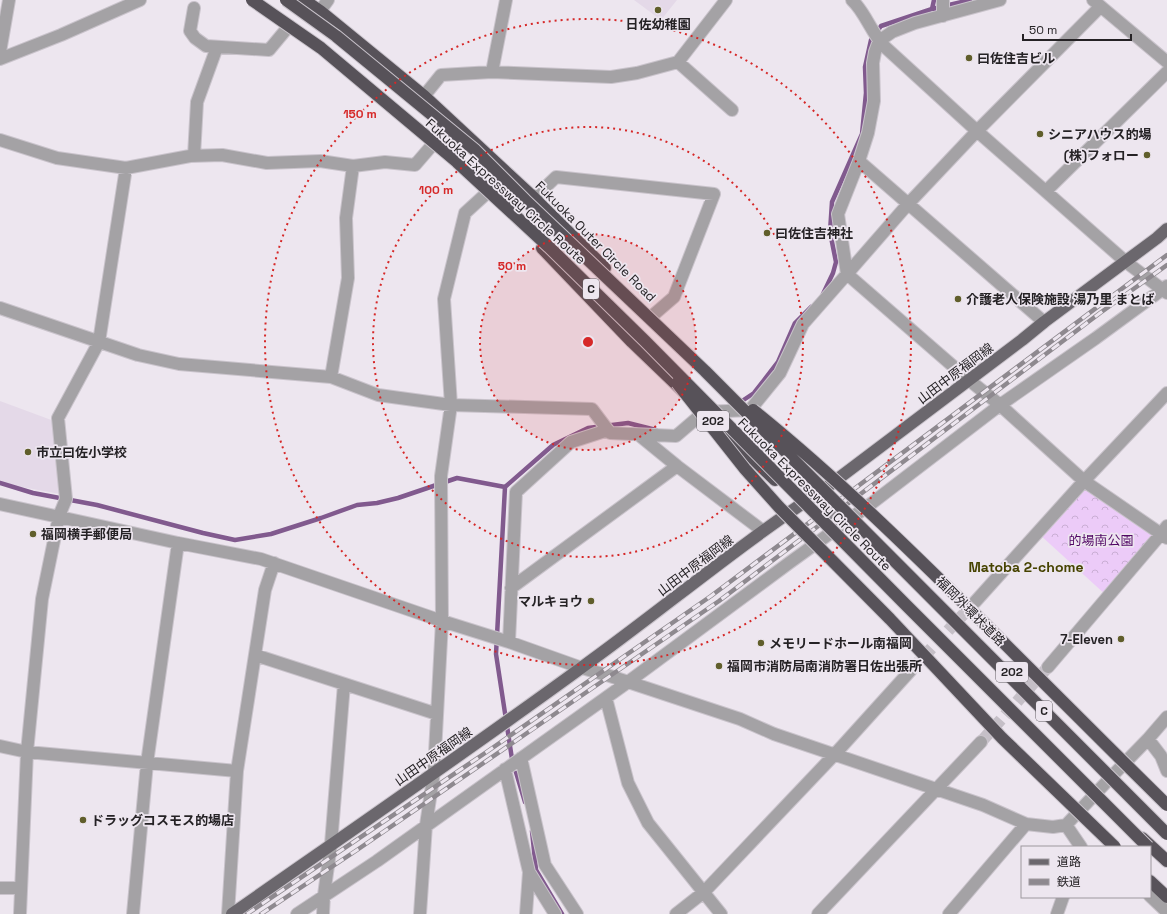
<svg xmlns="http://www.w3.org/2000/svg" width="1167" height="914" viewBox="0 0 1167 914" font-family="'Space Grotesk','Noto Sans JP',sans-serif">
	<defs>
		<pattern id="forest-crowns" width="20" height="18" patternUnits="userSpaceOnUse"><rect width="20" height="18" fill="#eccbf8"/><path d="M2 6a3 3 0 1 1 6 0M12 15a3 3 0 1 1 6 0" fill="none" stroke="#caaed4"/></pattern>
	</defs>
	<rect width="100%" height="100%" fill="#ede6ef"/>
	<path fill="#e4d9e8" d="M634,0H677L661,20Z
		M0,401L54,421L60,494L0,483Z"/>
	<path fill="url(#forest-crowns)" d="M1084,484L1159,534L1107,596L1039,534Z"/>
	<g fill="none" stroke-linecap="round" stroke-linejoin="round">
		<path stroke="#815a8e" stroke-width="4.5" d="M932,9L934,0
			M823,294L833,273L836,262L830,232L832,202L862,134L866,93L865,67L871,40L881,26L932,9L970,0
			M739,403L754,393L778,362L795,323L811,307
			M0,483L33,493L97,505L203,533L235,540L271,534L321,518L357,505L377,503L398,498L457,478L505,487
			M525,802L512,759L496,654L505,487L553,445L588,428L628,423L656,430
			M532,831L536,870L562,914"/>
		<path stroke="#c5bfc7" stroke-width="12" stroke-dasharray="12 6" stroke-linecap="butt" d="M911,670L975,602
			M981,742L1048,667"/>
		<g stroke="#c9c3cb" stroke-width="14">
			<path id="minor" d="M852,0C866,13 871,33 885,47L977,131L1126,262L1167,293
				M1093,0L1167,62
				M1100,7L977,131L908,204L847,274L969,380L1000,405L1084,481L1167,538
				M194,8L190,31L195,38L206,46L269,50L289,26
				M320,11L328,0
				M943,16V0
				M0,52L9,0
				M0,59L61,35L140,0
				M678,62L726,0
				M492,72L506,0
				M424,96L441,75L492,72L611,77L637,73L678,62L732,110
				M0,140L57,158L126,168L190,156L222,155L267,163L320,161L353,166L346,218L348,278L331,377
				M194,156L197,102L217,47
				M859,161L1044,322
				M353,166L385,162L415,165L434,143
				M1046,191L1167,72
				M534,198L556,177L714,194L674,297L652,316
				M0,308L138,355L179,364L331,377L378,395L451,405L592,409L610,433L676,436L704,412L750,410L780,373L803,324L847,274L838,214L859,161L868,133L874,101L873,63L875,52L879,41L892,32L915,23L1000,0
				M639,435L677,466
				M0,504L178,543L261,559L442,621L509,642L582,668L610,676L740,719L774,734L983,805L1026,824L1053,827L1066,825L1114,774L1148,739L1167,717
				M511,588L677,466L763,531
				M975,602L1084,481L1167,393
				M509,642L516,492L571,442L608,430
				M255,655L437,714
				M1048,667L1161,534L1167,526
				M606,698L628,783L648,823L721,914
				M1148,739L1161,756L1167,771
				M0,746L27,752L237,771
				M521,758L545,865L577,914
				M505,769L529,872L555,914
				M1066,825L1081,847
				M0,888H21
				M1150,896L1167,912
				M20,914L27,752L42,599L59,516L66,499L58,418L99,342L126,168
				M133,914L147,763L178,543
				M228,914L237,771L265,590L274,563
				M297,914L377,861L628,682L789,563L872,503L1000,405L1096,338L1167,286
				M323,914L324,895L331,844L344,684
				M420,914L426,825L434,772L442,621L441,476L451,405L444,299L465,213L488,192
				M526,914L529,872
				M676,914L704,892L835,754L911,670
				M818,914L981,742
				M949,914L1026,824
				M1057,914L1063,897"/>
		</g>
		<g stroke="#c9c3cb" stroke-width="14">
			<path id="major" d="M232,914C348,833 466,752 581,668C663,609 741,543 827,487L1022,340L1044,322L1157,238L1167,229"/>
		</g>
		<g stroke="#c9c3cb" stroke-width="14">
			<path id="highway" d="M304,0L320,11L424,96L534,198L605,268
				M542,248L632,342L683,391
				M708,415L775,480
				M1142,838L1167,861
				M1150,881L1167,897"/>
		</g>
		<use href="#minor" stroke="#a4a2a5" stroke-width="12"/>
		<use href="#major" stroke="#6b676d" stroke-width="12"/>
		<use href="#highway" stroke="#575259" stroke-width="12"/>
		<g stroke="#8e898f" stroke-width="4.5">
			<path id="rail" d="M247,914L488,751L711,596L1167,255
				M261,914L357,850L719,601L1100,313L1167,265"/>
		</g>
		<use href="#rail" stroke="#ede6ef" stroke-width="3" stroke-dasharray="9" stroke-linecap="butt"/>
		<g stroke="#c9c3cb" stroke-width="14" stroke-linecap="butt">
			<path id="highway-bridge" d="M252,0L321,48L457,162L549,247L645,341L906,605L1148,847
				M286,0L336,36L475,150L525,200L705,371L1167,834
				M677,383L745,469L779,507L890,619L1002,738L1115,847
				M753,410C835,476 910,550 985,624C1046,685 1106,745 1167,805"/>
		</g>
		<use href="#highway-bridge" stroke="#575259" stroke-width="12"/>
	</g>
	<circle cx="588" cy="342" r="108" fill="#d62828" fill-opacity=".12"/>
	<g fill="none" stroke="#d62828" stroke-width="2" stroke-dasharray="2 4">
		<circle cx="588" cy="342" r="108"/>
		<circle cx="588" cy="342" r="215"/>
		<circle cx="588" cy="342" r="323"/>
	</g>
	<g fill="#605e2b" stroke="#ede6ef" stroke-width="1.5">
		<circle cx="658" cy="10" r="4"/>
		<circle cx="969" cy="58" r="4"/>
		<circle cx="1040" cy="134" r="4"/>
		<circle cx="1147" cy="155" r="4"/>
		<circle cx="767" cy="233" r="4"/>
		<circle cx="958" cy="299" r="4"/>
		<circle cx="28" cy="452" r="4"/>
		<circle cx="33" cy="534" r="4"/>
		<circle cx="591" cy="601" r="4"/>
		<circle cx="1121" cy="639" r="4"/>
		<circle cx="761" cy="643" r="4"/>
		<circle cx="719" cy="666" r="4"/>
		<circle cx="83" cy="820" r="4"/>
	</g>
	<g text-anchor="middle" stroke-width="3.5" stroke-linejoin="round" paint-order="stroke">
		<g fill="#ede6ef" stroke="#615d62" stroke-width="1">
			<rect x="583" y="279" width="16" height="20" rx="3"/>
			<rect x="697" y="411" width="32" height="20" rx="3"/>
			<rect x="996" y="662" width="32" height="20" rx="3"/>
			<rect x="1036" y="701" width="16" height="20" rx="3"/>
		</g>
		<g font-size="12" font-weight="bold" fill="#252225">
			<text x="591" y="293">C</text>
			<text x="713" y="425">202</text>
			<text x="1012" y="676">202</text>
			<text x="1044" y="715">C</text>
		</g>
		<g font-size="13" font-weight="bold" fill="#252225" stroke="#ede6ef" text-anchor="start">
			<text x="658" y="29" text-anchor="middle">日佐幼稚園</text>
			<text x="977" y="63">曰佐住吉ビル</text>
			<text x="1048" y="139">シニアハウス的場</text>
			<text x="1139" y="160" text-anchor="end">(株)フォロー</text>
			<text x="775" y="238">曰佐住吉神社</text>
			<text x="966" y="304">介護老人保険施設 湯乃里 まとば</text>
			<text x="36" y="457">市立曰佐小学校</text>
			<text x="41" y="539">福岡横手郵便局</text>
			<text x="583" y="606" text-anchor="end">マルキョウ</text>
			<text x="1113" y="644" text-anchor="end">7-Eleven</text>
			<text x="769" y="648">メモリードホール南福岡</text>
			<text x="727" y="671">福岡市消防局南消防署日佐出張所</text>
			<text x="91" y="825">ドラッグコスモス的場店</text>
		</g>
		<g font-size="13" fill="#252225" stroke="#ede6ef">
			<text transform="translate(506 191) rotate(42)" y="5">Fukuoka Expressway Circle Route</text>
			<text transform="translate(596 241) rotate(45)" y="5">Fukuoka Outer Circle Road</text>
			<text transform="translate(955 373) rotate(-37)" y="5">山田中原福岡線</text>
			<text transform="translate(815 494) rotate(45)" y="5">Fukuoka Expressway Circle Route</text>
			<text transform="translate(695 565) rotate(-37)" y="5">山田中原福岡線</text>
			<text transform="translate(971 611) rotate(45)" y="5">福岡外環状道路</text>
			<text transform="translate(433 756) rotate(-35)" y="5">山田中原福岡線</text>
		</g>
		<g font-size="13" fill="#510765" stroke="#ede6ef">
			<text x="1101" y="545">的場南公園</text>
		</g>
		<g font-size="14" font-weight="bold" fill="#464300" stroke="#ede6ef">
			<text x="1026" y="572">Matoba 2-chome</text>
		</g>
	</g>
	<circle cx="588" cy="342" r="6" fill="#d62828" stroke="#ede6ef" stroke-width="2"/>
	<g font-size="12" text-anchor="middle" font-weight="bold" fill="#d62828" stroke="#ede6ef" stroke-width="3.5" stroke-linejoin="round" paint-order="stroke">
		<text x="360" y="118">150 m</text>
		<text x="436" y="194">100 m</text>
		<text x="512" y="270">50 m</text>
	</g>
	<rect x="1021" y="846" width="130" height="52" fill="#ede6ef" stroke="#9d989e"/>
	<rect x="1029" y="859" width="20" height="6" fill="#6b676d" stroke="#9d989e"/>
	<text x="1057" y="866" font-size="12" fill="#252225">道路</text>
	<rect x="1029" y="879" width="20" height="6" fill="#8e898f" stroke="#9d989e"/>
	<text x="1057" y="886" font-size="12" fill="#252225">鉄道</text>
	<path d="M1023 34v6h108v-6" fill="none" stroke="#252225" stroke-width="2"/>
	<text x="1029" y="34" font-size="12" fill="#252225" stroke="#ede6ef" stroke-width="3" paint-order="stroke">50 m</text>
</svg>
